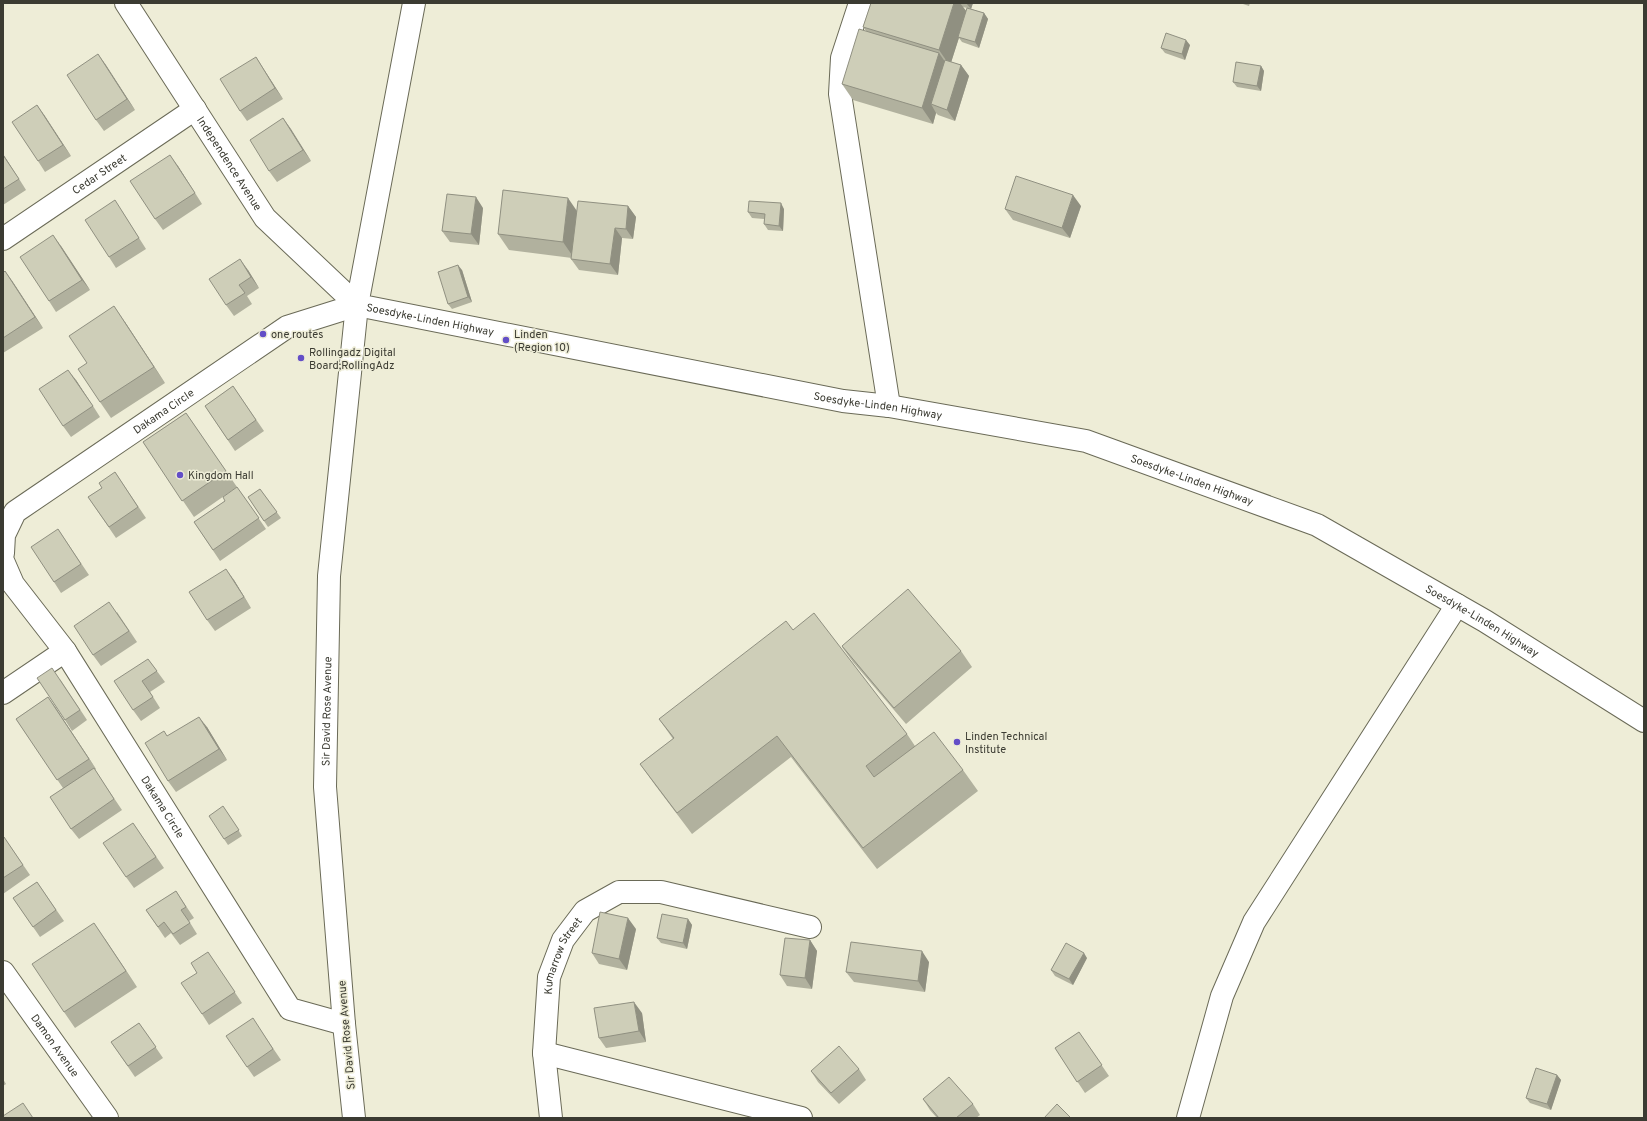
<svg xmlns="http://www.w3.org/2000/svg" width="1647" height="1121" viewBox="0 0 1647 1121" font-family="Overpass,sans-serif">
	<rect width="100%" height="100%" fill="#eeedd7"/>
	<g fill="none" stroke-linecap="round" stroke-linejoin="round">
		<g stroke="#6a6a57" stroke-width="24">
			<g id="minor">
				<path id="s1" d="M126,3L265,218L357,305"/>
				<path d="M860,3L842,58L840,94L889,406"/>
				<path id="s2" d="M3,239L195,109"/>
				<path id="s3" d="M3,553L4,535L15,512L287,327L357,305"/>
				<path id="s4" d="M3,561L13,584L65,651L290,1009L344,1024"/>
				<path d="M3,693L65,651"/>
				<path id="s5" d="M3,972L107,1118"/>
				<path d="M544,1053L801,1118"/>
				<path id="s6" d="M354,1118L344,1024L325,787L329,576L357,305"/>
				<path id="s7" d="M551,1118L544,1053L549,977L563,940L585,911L619,892H661L810,927"/>
				<path d="M1188,1118L1222,996L1254,922L1457,605"/>
			</g>
		</g>
		<g stroke="#6a6a57" stroke-width="24">
			<g id="major">
				<path id="s8" d="M414,3L357,305L843,401L889,406L1086,441L1317,525L1485,621L1644,721"/>
			</g>
		</g>
		<use href="#minor" stroke="#fff" stroke-width="22"/>
		<use href="#major" stroke="#fff" stroke-width="22"/>
	</g>
	<path fill="#b1b19e" fill-rule="evenodd" d="M871,3H973L971,9L984,13L988,19L979,48L962,42L959,38L951,62L961,65L969,76L955,121L938,115L936,113L933,124L853,100L842,84L867,32L863,27ZM963,7L967,8L966,12Z
		M1240,3H1250L1249,6Z
		M1190,45L1185,60L1165,53L1161,48Z
		M98,54L135,110L104,131L96,120Z
		M256,57L283,99L247,121L240,111Z
		M1261,66L1264,71L1261,91L1237,87L1233,82Z
		M37,105L71,156L45,172L38,161Z
		M283,118L311,161L277,182L269,171Z
		M3,154L26,190L3,205Z
		M178,166L202,204L163,230L155,219Z
		M628,206L636,217L633,239L622,238L618,275L579,270L571,259L572,258L509,250L498,234L577,211Z
		M1081,206L1070,238L1013,220L1005,209Z
		M483,208L479,245L450,242L442,231Z
		M784,209L783,231L768,230L764,224V219L752,218L748,212Z
		M122,211L146,249L116,268L109,257Z
		M61,246L90,290L56,312L49,301Z
		M248,270L259,288L247,296L252,304L234,316L226,305Z
		M462,270L472,302L452,309L448,304Z
		M5,271L43,328L3,353V273Z
		M125,322L165,383L111,418L100,402L87,363Z
		M76,380L100,417L71,437L63,426Z
		M233,386L264,431L235,451L205,406Z
		M186,413L237,487L194,517L143,442Z
		M115,472L146,518L116,538L88,497L102,488Z
		M237,487L266,529L220,561L194,522L225,501Z
		M260,489L281,518L268,527L248,497Z
		M58,529L89,575L61,593L54,582Z
		M234,580L251,608L215,631L207,620Z
		M117,612L137,642L101,666L93,655Z
		M793,630L907,734L915,746L963,770L978,791L877,869L791,757L692,834L655,785L640,764L673,739L659,719Z
		M842,647L961,651L972,667L906,724L853,662Z
		M148,659L165,682L150,692L160,708L141,721L133,710Z
		M60,679L87,720L72,731L65,720Z
		M48,697L96,769L95,770L122,810L79,839L71,829L63,788L16,719Z
		M207,727L227,760L176,792L168,781L167,736Z
		M227,812L242,836L228,845L224,839Z
		M133,823L164,868L134,888L126,877Z
		M3,837H4L30,875L3,894Z
		M37,882L64,921L40,937L13,898Z
		M176,891L194,918L189,921L197,934L180,945L171,933L165,938L146,910Z
		M688,919L692,925L687,949L661,943L657,938Z
		M636,929L627,970L599,964L592,953Z
		M105,939L137,987L75,1028L64,1012Z
		M810,940L817,951L812,989L787,986L780,975Z
		M208,952L242,1003L209,1025L202,1014L197,973Z
		M1087,958L1073,985L1055,976L1051,970Z
		M929,962L925,992L854,982L846,972Z
		M642,1013L646,1042L606,1048L599,1038Z
		M139,1023L163,1058L135,1077L111,1042Z
		M260,1029L281,1060L254,1077L247,1067Z
		M1079,1032L1109,1076L1085,1093L1055,1048Z
		M859,1069L866,1080L839,1104L818,1082L811,1071Z
		M1557,1075L1561,1080L1551,1110L1530,1103L1526,1098Z
		M3,1079L6,1084L3,1086Z
		M923,1099L973,1104L980,1115L976,1118H937L930,1110Z"/>
	<path fill="#909081" d="M954,3H960L967,12L950,66L939,50Z
		M966,3H973L971,9Z
		M984,13L988,19L979,48L975,42Z
		M1186,40L1190,45L1185,60L1182,54Z
		M939,53L950,69L931,104L936,113L933,124L922,108Z
		M98,54L106,65L135,110L127,99Z
		M256,57L263,68L283,99L275,88Z
		M961,65L969,76L955,121L947,110Z
		M1261,66L1264,71L1261,91L1257,86Z
		M37,105L45,116L71,156L63,145Z
		M283,118L291,129L311,161L303,150Z
		M3,154L26,190L3,155Z
		M170,155L178,166L202,204L195,193Z
		M1073,195L1081,206L1070,238L1062,228Z
		M476,197L483,208L479,245L471,234Z
		M568,198L579,214L574,258L563,242Z
		M781,203L784,209L783,231L779,226Z
		M628,206L636,217L633,239L626,229Z
		M615,228L622,238L618,275L610,264Z
		M53,235L61,246L90,290L82,280Z
		M240,259L248,270L259,288L251,277Z
		M458,265L462,270L472,302L468,297Z
		M5,271L13,282L43,328L35,317Z
		M114,306L125,322L165,383L154,367Z
		M68,370L76,380L100,417L93,406Z
		M226,569L234,580L251,608L244,597Z
		M48,697L56,708L96,769L89,759Z
		M199,717L207,727L227,760L219,749Z
		M628,918L636,929L627,970L619,959Z
		M688,919L692,925L687,949L683,943Z
		M94,923L105,939L137,987L126,971Z
		M810,940L817,951L812,989L805,978Z
		M922,951L929,962L925,992L918,981Z
		M1084,953L1087,958L1073,985L1069,979Z
		M634,1002L642,1013L646,1042L639,1031Z
		M1557,1075L1561,1080L1551,1110L1547,1104Z"/>
	<path fill="#ceceb8" stroke="#909081" d="M871,3H954L939,50L863,27Z
		M967,8L984,13L975,42L958,37Z
		M859,29L939,53L922,108L842,84Z
		M1166,33L1186,40L1182,54L1161,48Z
		M98,54L127,99L96,120L67,75Z
		M256,57L275,88L240,111L220,79Z
		M945,60L961,65L947,110L931,104Z
		M1236,62L1261,66L1257,86L1233,82Z
		M37,105L63,145L38,161L12,122Z
		M283,118L303,150L269,171L250,140Z
		M3,155L19,179L3,189Z
		M170,155L195,193L155,219L130,181Z
		M1016,176L1073,195L1062,228L1005,209Z
		M503,190L568,198L563,242L498,234Z
		M447,194L476,197L471,234L442,231Z
		M115,200L139,238L109,257L85,220Z
		M578,201L628,206L626,229L615,228L610,264L571,259Z
		M749,201L781,203L779,226L764,224L765,214L748,212Z
		M53,235L82,280L49,301L20,257Z
		M240,259L251,277L239,285L245,293L226,305L209,279Z
		M458,265L468,297L448,304L438,272Z
		M5,271L35,317L3,338V273Z
		M114,306L154,367L100,402L78,369L87,363L69,336Z
		M68,370L93,406L63,426L39,389Z
		M233,386L256,420L228,440L205,406Z
		M186,413L226,471L182,501L143,442Z
		M115,472L138,507L109,527L88,497L102,488L99,483Z
		M237,487L259,518L213,550L194,522L225,501L223,497Z
		M260,489L277,512L264,521L248,497Z
		M58,529L81,564L54,582L31,547Z
		M226,569L244,597L207,620L189,592Z
		M908,589L961,651L894,708L842,646Z
		M109,602L129,631L93,655L74,626Z
		M814,613L907,734L866,766L874,777L934,732L963,770L863,848L777,736L677,813L640,764L674,738L659,719L786,621L793,630Z
		M148,659L157,671L142,681L153,697L133,710L114,681Z
		M52,668L80,710L65,720L37,678Z
		M48,697L89,759L57,780L16,719Z
		M199,717L219,749L168,781L145,743L164,731L167,736Z
		M94,768L114,799L71,829L50,797Z
		M223,806L239,830L224,839L209,816Z
		M133,823L156,857L126,877L103,843Z
		M3,837H4L23,865L3,878Z
		M37,882L56,910L33,927L13,898Z
		M176,891L186,907L181,910L190,923L173,934L164,922L158,927L146,910Z
		M600,912L628,918L619,959L592,953Z
		M662,914L688,919L683,943L657,938Z
		M94,923L126,971L64,1012L32,964Z
		M785,938L810,940L805,978L780,975Z
		M851,942L922,951L918,981L846,972Z
		M1066,943L1084,953L1069,979L1051,970Z
		M208,952L235,992L202,1014L181,983L197,973L191,963Z
		M634,1002L639,1031L599,1038L594,1008Z
		M253,1018L273,1049L247,1067L226,1036Z
		M139,1023L156,1047L128,1066L111,1042Z
		M1079,1032L1102,1065L1077,1082L1055,1048Z
		M839,1046L859,1069L831,1093L811,1071Z
		M1536,1068L1557,1075L1547,1104L1526,1098Z
		M949,1077L973,1104L956,1118H939L923,1099Z
		M23,1103L33,1118H3V1116Z
		M1057,1104L1071,1118H1044Z"/>
	<g fill="#634ec7" stroke="#eeedd7" stroke-width="1.5">
		<circle cx="263" cy="334" r="4"/>
		<circle cx="506" cy="340" r="4"/>
		<circle cx="301" cy="358" r="4"/>
		<circle cx="180" cy="475" r="4"/>
		<circle cx="957" cy="742" r="4"/>
	</g>
	<g text-anchor="middle" stroke-width="3" stroke-linejoin="round" paint-order="stroke">
		<g font-size="11" fill="#3b3b32" stroke="#eeedd7">
			<text dy="4" stroke="none"><textPath href="#s1" startOffset="191">Independence Avenue</textPath></text>
			<text dy="4" stroke="none"><textPath href="#s2" startOffset="116">Cedar Street</textPath></text>
			<text dy="4" stroke="none"><textPath href="#s8" startOffset="382">Soesdyke-Linden Highway</textPath></text>
			<text dy="4" stroke="none"><textPath href="#s8" startOffset="838">Soesdyke-Linden Highway</textPath></text>
			<text dy="4" stroke="none"><textPath href="#s3" startOffset="223">Dakama Circle</textPath></text>
			<text dy="4" stroke="none"><textPath href="#s8" startOffset="1162">Soesdyke-Linden Highway</textPath></text>
			<text dy="4" stroke="none"><textPath href="#s8" startOffset="1486">Soesdyke-Linden Highway</textPath></text>
			<text dy="4" stroke="none"><textPath href="#s6" startOffset="408">Sir David Rose Avenue</textPath></text>
			<text dy="4" stroke="none"><textPath href="#s4" startOffset="294">Dakama Circle</textPath></text>
			<text dy="4" stroke="none"><textPath href="#s7" startOffset="166">Kumarrow Street</textPath></text>
			<text transform="translate(346 1035) rotate(-95)" y="4">Sir David Rose Avenue</text>
			<text dy="4" stroke="none"><textPath href="#s5" startOffset="90">Damon Avenue</textPath></text>
		</g>
		<g font-size="11" fill="#3b3b32" stroke="#eeedd7" text-anchor="start">
			<text x="271" y="338">one routes</text>
			<text x="514" y="338">Linden<tspan x="514" dy="13">(Region 10)</tspan></text>
			<text x="309" y="356">Rollingadz Digital<tspan x="309" dy="13">Board;RollingAdz</tspan></text>
			<text x="188" y="479">Kingdom Hall</text>
			<text x="965" y="740">Linden Technical<tspan x="965" dy="13">Institute</tspan></text>
		</g>
	</g>
	<rect width="1647" height="1121" fill="none" stroke="#3b3b32" stroke-width="8"/>
</svg>
